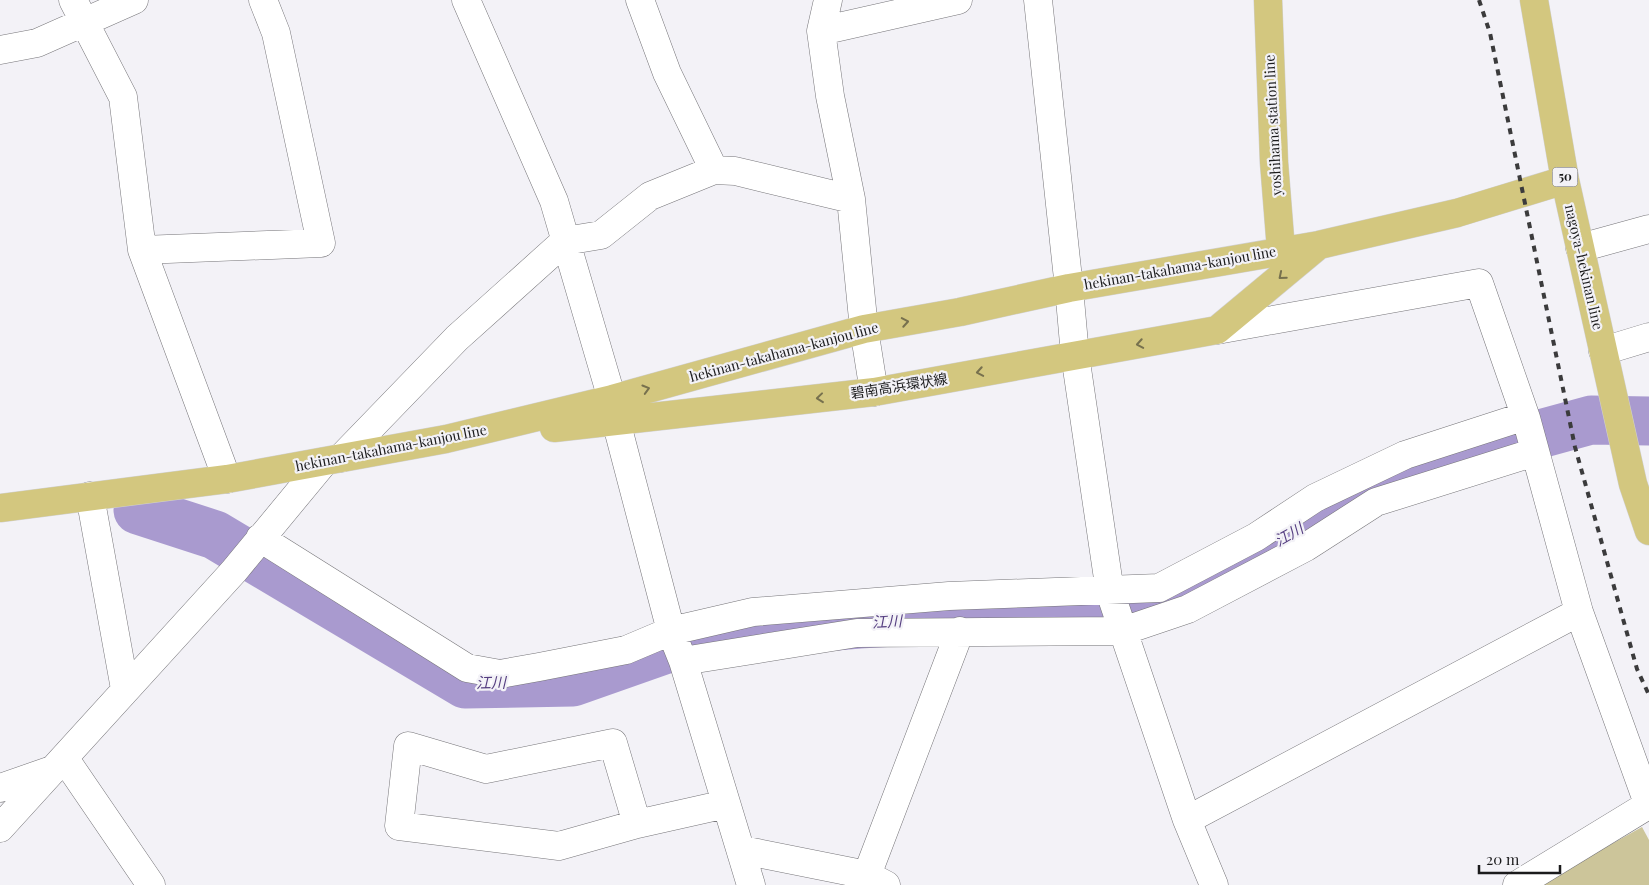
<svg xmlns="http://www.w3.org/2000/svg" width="1649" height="885" viewBox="0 0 1649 885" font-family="'Playfair Display','Noto Sans JP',serif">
	<rect width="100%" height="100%" fill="#f3f2f7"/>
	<path fill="#ccc59a" d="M1642,827L1649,840V885H1538Z"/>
	<path fill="#a99acf" d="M1649,404V442L1596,435L1555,438L1550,415L1594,407Z"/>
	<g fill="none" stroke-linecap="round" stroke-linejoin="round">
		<path stroke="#a99acf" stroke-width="49" d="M138,510L215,535L465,684L573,682L698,638L859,624L1128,609L1176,600L1294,534L1369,490L1511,442L1591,420L1649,421"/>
		<g stroke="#767579" stroke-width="29">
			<path id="minor" d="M73,0L123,97L142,250L227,479
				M466,0L554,201L612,399L616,421L671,631L683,661L751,885
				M640,0L667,73L714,170
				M828,0L821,31L830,96L851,199L864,329L874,392
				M1038,0L1069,288L1075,355L1110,592L1187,820L1214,885
				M821,31L958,0
				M0,50L37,43L134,0
				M1580,248L1649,229
				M142,250L321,243L276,33L263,0
				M1217,330L1479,283L1526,418L1579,612L1649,806
				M1603,351L1649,337
				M341,458L457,338L565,241L601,235L650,196L714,170L735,171L851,199
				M90,496L125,689
				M260,538L467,668L500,674L539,667L626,650L671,631L753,612L949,596L1159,588L1256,537L1315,498L1405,455L1525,416
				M683,661L857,633L1123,631L1188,609L1306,547L1376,502L1535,452
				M65,759L151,885
				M0,788L52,770
				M1187,820L1579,612
				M637,824L613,743L486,769L408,746L399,826L559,846L637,824L726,804
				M0,828L234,571L324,462
				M742,850L867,875L886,885
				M859,885L867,875L960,631
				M1517,885L1648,805"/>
		</g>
		<g stroke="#d1d1d2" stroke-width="29">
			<path id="major" d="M1268,0L1274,162L1281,250
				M1534,0L1565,180L1633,484L1649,531
				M554,428L874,392L1217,330L1319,245
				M0,508L227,479L446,439L612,399L864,329L960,312L1069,288L1319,245L1457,213L1565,180"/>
		</g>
		<use href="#minor" stroke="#fff" stroke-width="28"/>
		<use href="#major" stroke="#d3c77f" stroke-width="28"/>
		<path stroke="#3b3b3c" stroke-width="4" stroke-dasharray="6 6" stroke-linecap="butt" d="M1479,0L1490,33L1575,447L1637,669L1649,695"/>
	</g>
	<defs><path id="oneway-chevron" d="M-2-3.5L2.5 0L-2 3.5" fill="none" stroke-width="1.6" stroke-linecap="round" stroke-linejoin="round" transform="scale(1.25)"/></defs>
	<g stroke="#77714e">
		<use href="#oneway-chevron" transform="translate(1282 276) rotate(140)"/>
		<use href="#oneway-chevron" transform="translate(905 322) rotate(-10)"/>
		<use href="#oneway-chevron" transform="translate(1140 344) rotate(170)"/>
		<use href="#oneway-chevron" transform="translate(980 372) rotate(170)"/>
		<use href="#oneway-chevron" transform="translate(646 389) rotate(-16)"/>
		<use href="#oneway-chevron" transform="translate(820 398) rotate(174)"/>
	</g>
	<g text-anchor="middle" stroke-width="4.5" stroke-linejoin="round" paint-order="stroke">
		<rect fill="#f3f2f7" stroke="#5c5c5e" stroke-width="1" x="1552.5" y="167.5" width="25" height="19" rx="4"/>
		<g font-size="12" font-weight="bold" fill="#1b1b1c">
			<text x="1565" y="181">50</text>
		</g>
		<g font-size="14" fill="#1b1b1c" stroke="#f3f2f7">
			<text transform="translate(1273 125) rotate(-93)" y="5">yoshihama station line</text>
			<text transform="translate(1584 267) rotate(77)" y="5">nagoya-hekinan line</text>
			<text transform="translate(1180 268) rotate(-10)" y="5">hekinan-takahama-kanjou line</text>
			<text transform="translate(784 352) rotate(-15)" y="5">hekinan-takahama-kanjou line</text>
			<text transform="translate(899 386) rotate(-9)" y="5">碧南高浜環状線</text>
			<text transform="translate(391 448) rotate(-11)" y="5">hekinan-takahama-kanjou line</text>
		</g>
		<g font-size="15" font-style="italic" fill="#553e80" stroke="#f3f2f7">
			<text transform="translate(1289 535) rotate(-30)" y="5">江川</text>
			<text transform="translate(887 622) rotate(-3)" y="5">江川</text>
			<text transform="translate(491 683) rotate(-1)" y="5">江川</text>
		</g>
	</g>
	<path d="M1479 865v8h81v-8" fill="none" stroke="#1b1b1c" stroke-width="2.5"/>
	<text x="1486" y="865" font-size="15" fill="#1b1b1c" stroke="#f3f2f7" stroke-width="4" paint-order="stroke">20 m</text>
</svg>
